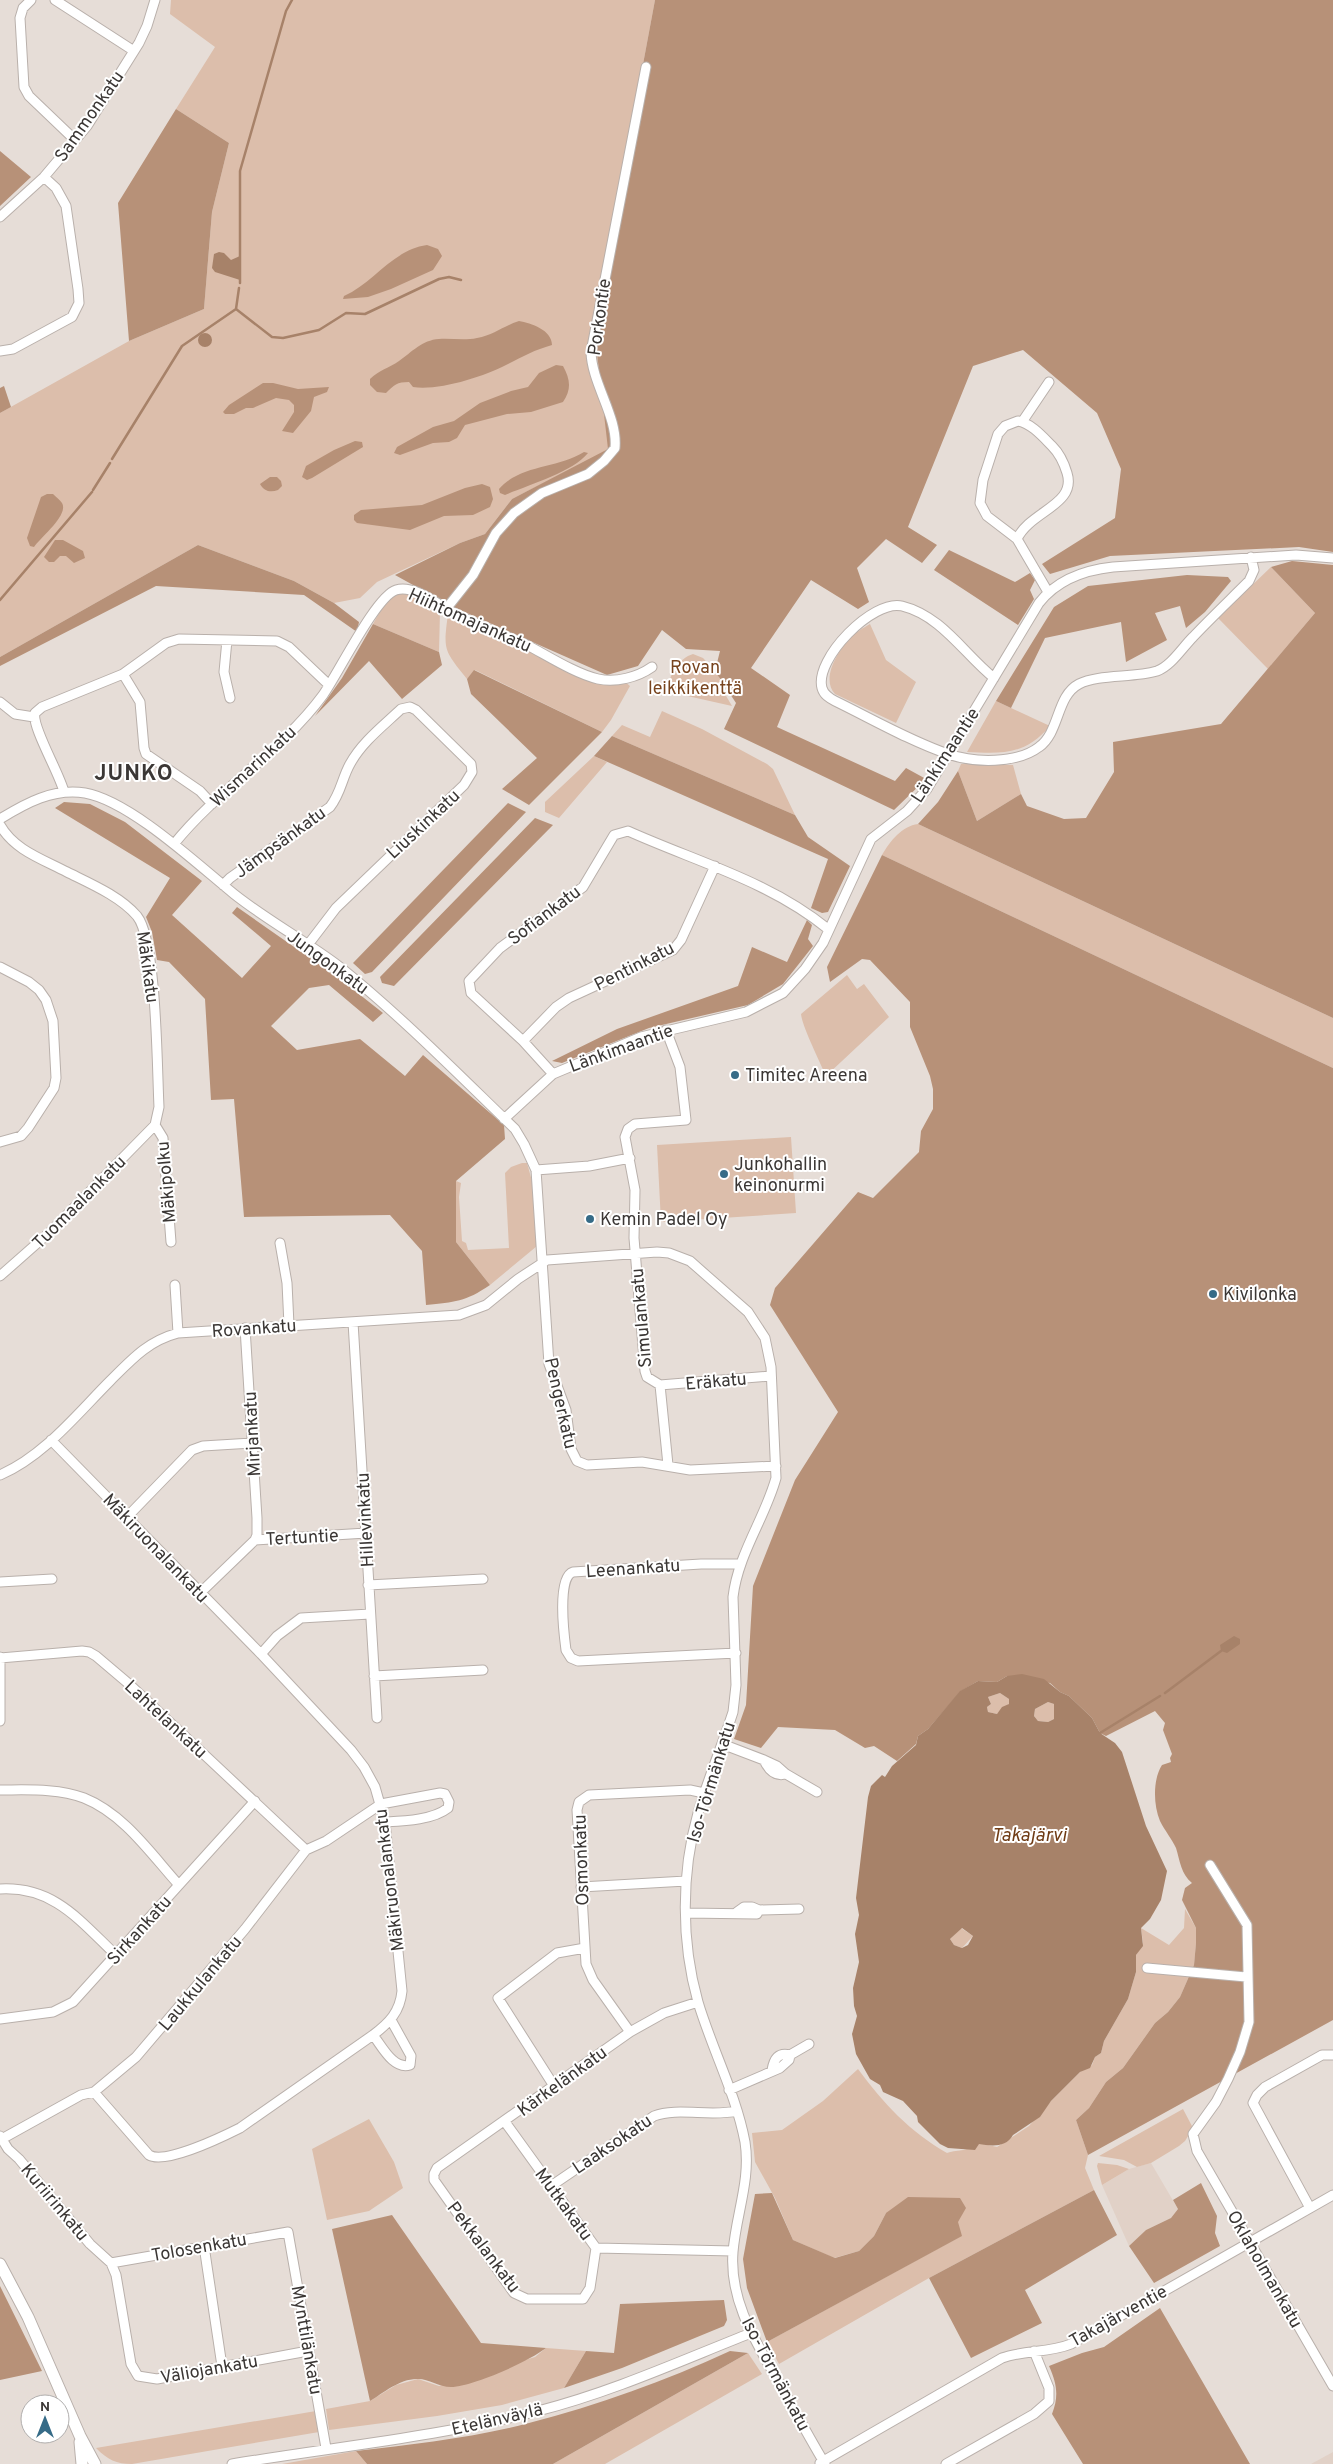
<svg xmlns="http://www.w3.org/2000/svg" width="1333" height="2464" viewBox="0 0 1333 2464" font-family="Overpass,sans-serif">
	<rect width="100%" height="100%" fill="#e6ddd7"/>
	<path fill="#e1d1c7" d="M1151,2163L1178,2209L1171,2218L1146,2230L1129,2246L1102,2185L1129,2169Z
		M1333,2452V2464H1311Z"/>
	<path fill="#dcbeab" d="M171,0H655L594,327L609,450L512,499L485,534L460,543L377,582L360,598L334,603L294,581L198,545L0,657V413L129,341L204,309L212,212L229,143L176,109L215,47L170,14Z
		M1271,567L1315,613L1268,669L1218,618Z
		M402,593H408L440,612L439,652L373,624C380,612 387,597 402,593Z
		M448,614L597,683L624,681L630,686L611,720L602,732L475,670L467,679C444,650 443,651 448,614Z
		M870,624L886,660L916,682L896,723L835,694C821,679 837,652 850,638C855,633 863,628 870,624Z
		M693,654L703,658L719,675L722,689L732,706L683,695L668,689C669,675 679,658 693,654Z
		M996,701L1050,726C1025,755 1003,754 967,752Z
		M662,711L702,729L767,764L773,769L795,815L612,736L622,725L650,737Z
		M594,756L607,762L559,818L545,812V802Z
		M961,764L1013,765L1021,794L977,821L958,771Z
		M918,824L1333,1018V1068L882,855C890,841 902,826 918,824Z
		M847,975L857,989L864,984L889,1017L826,1076C820,1062 802,1026 801,1014Z
		M791,1137L796,1213L661,1222L657,1145Z
		M522,1163H527L532,1181L537,1246L490,1285L456,1242V1181L461,1183L459,1197L462,1241L466,1243L468,1250L509,1248L505,1173L511,1167Z
		M1000,1693L1009,1699V1704L997,1714L988,1712L987,1707L991,1704L988,1697Z
		M1048,1702L1054,1704V1719L1048,1722L1038,1721L1034,1716L1035,1709Z
		M1185,1909L1196,1928V1943L1194,1965L1180,1997L1168,2012L1155,2023L1123,2068L1106,2082L1089,2108L1076,2120L1088,2155L1085,2168L1094,2190L929,2278L779,2364L767,2342L961,2236L886,2213L874,2236L859,2251L834,2258L793,2240L775,2198L755,2162L752,2133L782,2130L823,2101L858,2069C883,2103 910,2132 947,2153C960,2149 967,2152 979,2143L997,2147L1029,2126L1051,2101L1080,2072L1092,2065L1095,2057L1101,2053L1104,2041L1128,1999L1136,1972V1955L1143,1943L1141,1928L1169,1945L1184,1928Z
		M961,1928L973,1936L962,1948L954,1945L950,1939Z
		M1183,2109L1193,2128L1185,2141L1179,2146L1151,2163L1137,2167L1124,2160L1099,2156Z
		M369,2119L394,2162L403,2188L369,2211L327,2220L312,2149Z
		M1098,2163L1117,2165L1129,2169L1102,2185L1097,2166Z
		M546,2348L586,2351L564,2388L502,2405L437,2416L329,2430L326,2409L370,2401L396,2385L418,2379L439,2386L535,2357Z
		M748,2353L762,2374L605,2464H553Z
		M316,2411L319,2432L132,2464C116,2464 108,2460 96,2448Z
		M356,2451L367,2464H282Z"/>
	<path fill="#b79178" d="M655,0H1333V552L1299,547L1110,556L1050,574L1042,564L1115,518L1121,469L1097,413L1023,350L973,366L908,527L937,545L922,563L886,539L857,568L869,602L858,609L811,580L751,668L790,695L777,727L895,781L906,768L926,779L894,810L724,729L736,703L715,671L720,651L686,649L662,630L638,666L607,675L451,606L395,575L460,543L485,534L512,499L608,449L594,327Z
		M176,109L229,143L212,212L204,309L129,341L118,203Z
		M0,151L31,177L0,206Z
		M427,245L438,249L442,256L433,270L391,289L368,297L343,299L344,296C374,283 392,250 427,245Z
		M519,321C531,323 552,330 552,345C534,350 522,357 506,365C483,377 438,391 413,387L409,382C397,382 394,385 386,393L377,392L370,385V379C379,370 389,368 399,361C412,352 422,340 439,339C451,338 464,341 477,338C494,335 503,326 519,321Z
		M556,365L563,366C570,379 572,389 563,402L531,412L507,414L465,425L457,438L449,442L433,443L400,455L394,453L397,447L433,427L454,421L480,403L511,391L528,387L539,373Z
		M263,383H273L298,389L329,387L327,392L314,397L311,411L293,433L282,431L294,412V405L289,400L276,398L253,408H246L234,414H225L223,412L229,405Z
		M4,386L11,407L0,413V388Z
		M355,441L362,442L363,447L312,478L307,480L302,477L306,466L334,450Z
		M584,452L588,453C573,472 528,485 505,495L500,493L499,489C521,464 557,469 584,452Z
		M270,477H277L281,481L282,486L278,490C270,493 264,491 260,484Z
		M482,484L490,487L493,499L490,507L473,515L444,516L410,530L357,523L354,520V515L361,510L422,505L465,488Z
		M47,494H53C56,497 60,500 62,503C69,515 41,537 34,547L30,546L27,538L41,497Z
		M55,540H63L83,551L85,558L74,563L66,556H60L54,562H49L44,557Z
		M198,545L294,581L334,603L359,622L357,632L304,595L156,586L0,666V657Z
		M949,550L1015,582L1030,573L1035,580L1030,590L1034,599L1018,625L934,570Z
		M1292,561L1333,565V1018L918,824L938,802L958,771L977,821L1021,794L1027,806L1064,819L1086,818L1114,772L1113,742L1221,724L1315,613L1271,567Z
		M1187,575L1228,577L1231,581L1205,612L1186,628L1180,606L1155,613L1167,640L1126,662L1121,622L1045,638L1011,708L996,701L1054,607L1088,586Z
		M373,624L439,652L442,665L402,699L369,661L315,716L342,678Z
		M474,670L602,732L529,805L502,789L537,758L471,694L467,679Z
		M612,736L795,815L808,837L850,866L828,912L822,913L811,908L828,859L594,756Z
		M64,802L90,804L125,822L202,881L172,915L242,978L271,946L232,913L237,907L340,979L383,1013L373,1022L329,985L309,988L271,1026L297,1050L360,1039L405,1076L423,1055L504,1125L505,1139L456,1181V1242L490,1285C465,1302 455,1302 426,1305L422,1251L390,1215L244,1217L234,1099L211,1100L205,999L169,962L157,960L152,932L146,917L170,878L55,808Z
		M508,803L526,812L372,972L365,974L353,963Z
		M535,818L553,825L394,986L382,983L380,977Z
		M882,855L1333,1068V2020L1088,2155L1076,2120L1089,2108L1106,2082L1123,2068L1155,2023L1168,2012L1180,1997L1194,1965L1196,1943V1928L1182,1900L1185,1888L1192,1883C1181,1874 1180,1861 1176,1848C1172,1839 1165,1831 1160,1821C1153,1804 1153,1779 1162,1765L1171,1762L1170,1758L1172,1754L1163,1730L1165,1723L1155,1711L1106,1736L1100,1733L1092,1718L1069,1696L1060,1692L1050,1683L1007,1676L997,1682L978,1681L961,1691L928,1729L918,1736L916,1744L897,1761L874,1746L865,1748L835,1730L778,1727L761,1748L734,1739L746,1705L753,1586L795,1480L838,1412L770,1305L775,1288L858,1192L873,1198L919,1152L921,1131L933,1109V1089L930,1076L910,1027V1002L870,960L862,959L830,982L827,967Z
		M807,920L812,925L808,939L813,946L783,984L748,1005L649,1028L562,1063L552,1061L617,1029L738,986L752,947L787,962Z
		M1201,2183L1217,2216L1215,2233L1220,2246L1154,2283L1129,2246L1146,2230L1171,2218L1178,2209L1173,2200Z
		M1094,2190L1117,2235L1025,2290L1042,2323L971,2358L929,2278Z
		M772,2193L793,2240L835,2258L859,2251L874,2236L886,2213L908,2197L960,2198L966,2208L958,2222L962,2236L767,2342L747,2288L743,2259L755,2194Z
		M392,2215L481,2343L546,2348C528,2362 474,2386 451,2387C439,2387 429,2379 418,2379C401,2378 383,2393 370,2401L332,2229Z
		M0,2286L42,2371L0,2380Z
		M724,2300L727,2320L724,2326L622,2368L564,2388L586,2351L614,2353L620,2304Z
		M1160,2308L1250,2464H1083L1052,2414C1059,2396 1057,2384 1049,2366L1082,2353L1104,2347Z
		M730,2351L748,2353L553,2464H367L356,2451C414,2444 472,2438 529,2423C598,2405 665,2381 730,2351Z"/>
	<path fill="#a78269" fill-rule="evenodd" d="M219,252L224,253L231,260L240,256V280L215,272L212,268L214,254Z
		M198 340a7 7 0 1 1 14 0a7 7 0 1 1-14 0Z
		M1234,1636L1240,1639V1644L1227,1653L1221,1651L1220,1645Z
		M1022,1674L1044,1679L1060,1692L1069,1696L1092,1718L1100,1733L1115,1743L1122,1752L1146,1826L1167,1871L1161,1900L1150,1919L1141,1928L1143,1946L1136,1955V1972L1128,1999L1104,2041L1101,2053L1095,2057L1090,2068L1080,2072L1051,2101L1040,2117L1013,2135C1006,2148 991,2146 979,2144L975,2150L948,2148L940,2144L918,2122L917,2116L903,2101L883,2092L880,2085L870,2079L856,2054L852,2034L857,2016L854,2006L853,1988L859,1962L855,1934L859,1915L856,1898L868,1797L871,1786L882,1775L885,1777L892,1766L916,1745L918,1736L928,1729L960,1691L978,1681L997,1682L1007,1676ZM1000,1693L1009,1699V1704L1002,1707L997,1714L988,1712L987,1707L991,1704L988,1697ZM1048,1702L1054,1704V1719L1048,1722L1038,1721L1034,1716L1035,1709ZM962,1928L973,1936L968,1945L962,1948L954,1945L950,1939Z"/>
	<g fill="none" stroke-linecap="round" stroke-linejoin="round">
		<path stroke="#a78269" stroke-width="2.5" d="M240,283V171L286,11L292,0
			M236,309L272,337L283,338L319,330L346,313L365,314L439,279L449,277L461,280
			M112,459L182,346L236,309L239,288
			M93,490L110,463
			M0,600L92,492
			M1165,1693L1221,1651
			M1100,1733L1160,1696"/>
		<g stroke="#b9b0ab" stroke-width="11">
			<path id="minor" d="M31,0L23,8L20,18L24,87L29,96L75,140
				M55,0L134,51
				M0,217L44,177L87,126L139,43L147,26L155,0
				M0,351L13,349L72,317L79,303L78,289L66,206L56,188L44,177
				M1022,422L1049,382
				M1017,539C1030,511 1077,505 1067,473C1064,463 1059,453 1052,446C1043,437 1031,423 1018,421L1005,426L998,434L983,480L980,503L987,516L1017,539L1048,592
				M446,609L473,575L496,533L514,513L542,493L588,474L604,461L615,448C618,417 592,384 591,352L646,67
				M227,640L224,672L230,698
				M123,674L140,702L144,748L146,754L200,791L212,804
				M994,678C964,654 942,616 902,606C873,599 814,659 822,688C824,695 829,698 835,701C872,719 910,741 948,754C974,763 1017,764 1039,747C1060,732 1056,696 1079,684C1098,674 1134,678 1157,671C1171,666 1182,648 1193,637C1211,618 1230,600 1249,581L1254,570L1251,557
				M0,702L15,714L34,717
				M64,792C60,774 31,726 35,713L42,707L123,674L166,643L179,639L277,641L289,647L329,685
				M0,819C26,803 53,788 85,793C130,801 197,864 234,894C268,921 306,941 340,967C402,1017 458,1074 515,1129L524,1144L536,1170L549,1364L566,1410L571,1449L577,1461L587,1465L642,1462L690,1470L776,1466
				M0,825C14,850 42,859 67,872C89,883 120,896 137,916C157,941 157,1070 159,1107L155,1125L51,1231L0,1276
				M174,844C218,789 281,752 323,695C338,674 376,596 396,590C413,585 433,601 447,609C473,624 500,633 527,645C548,656 576,674 598,679C616,683 638,677 652,667
				M223,885L230,878L330,807C341,793 342,778 350,764C362,742 383,726 401,709L410,707L416,710L471,764L472,772L464,785L336,908L307,946
				M0,967L29,982L39,990L46,1000L53,1021L56,1078L54,1088L28,1128L21,1136L0,1142
				M666,1030L680,1067L686,1120L635,1124L628,1129L625,1137L635,1190L634,1238L645,1371L647,1377L660,1385L668,1465
				M523,1041L556,1007L569,998L673,950L681,940L715,866
				M553,1074L523,1041L471,993L469,981L500,948L583,887L614,835L628,831C697,862 769,881 828,929
				M504,1119L553,1074L641,1037L746,1012L783,993L805,969L823,943L871,839L907,811L927,789L1039,603C1057,580 1085,570 1113,567L1296,555L1333,558
				M155,1125L163,1138L171,1242
				M536,1170L589,1166L630,1158
				M280,1243L287,1283L289,1325
				M175,1285L178,1333
				M353,1322L377,1718
				M245,1328L257,1518V1535L255,1540
				M660,1385L771,1376
				M51,1440L261,1654L351,1750L364,1767L375,1787L385,1822L402,1991C400,2012 389,2023 373,2035L240,2128C224,2136 165,2165 149,2155L94,2092
				M0,1475C44,1456 77,1414 110,1381C132,1359 148,1341 178,1333L459,1315L486,1305L518,1279L547,1260L657,1252L669,1253L690,1261L748,1312L765,1338L771,1367L776,1478C765,1518 738,1554 733,1597L736,1685L733,1712C722,1746 708,1779 698,1813C681,1873 681,1942 698,2002C712,2049 736,2094 745,2142C751,2180 736,2214 733,2252C729,2303 758,2345 782,2388C796,2413 810,2439 825,2464
				M127,1517L192,1450L203,1446L252,1443
				M0,1582L52,1579
				M368,1585L483,1579
				M200,1593L255,1540L366,1533
				M736,1653L578,1661L571,1658L566,1650C564,1635 557,1577 573,1572L701,1564H741
				M261,1654L277,1636L301,1618L370,1614
				M0,1657V1721
				M0,1658L82,1651L89,1652L96,1656L129,1684L306,1850
				M374,1676L483,1670
				M722,1744L764,1760C768,1769 774,1777 786,1774L777,1766L764,1760
				M786,1774L817,1792
				M0,1790C27,1790 58,1788 84,1798C124,1814 151,1854 179,1885
				M1210,1865L1247,1925L1249,2022L1240,2052L1228,2079L1216,2102L1193,2134L1197,2151L1333,2386
				M581,1887L686,1881
				M0,1889C54,1886 80,1921 116,1955
				M737,1912L744,1907H752L759,1910L799,1909
				M686,1913L757,1914L759,1910
				M1147,1968L1246,1977
				M0,2019L53,2012L73,2002L255,1801
				M630,2032L593,1980L586,1964L577,1810L579,1802L589,1795L690,1790L704,1793
				M373,2035C382,2046 393,2070 410,2065L411,2056L391,2020
				M772,2070C774,2059 778,2052 790,2055
				M554,2086L498,1998L557,1953L585,1948
				M729,2090L780,2068L789,2060L790,2055L809,2044
				M505,2122L596,2248L733,2251
				M0,2136L8,2149L19,2159L90,2244L111,2263L116,2275L131,2364L138,2376L157,2379L308,2351
				M0,2140L81,2095L94,2092L136,2057L245,1929L306,1850L326,1841L381,1804L440,1793L445,1794L449,1802L448,1808C433,1820 404,1821 385,1822
				M551,2186L654,2116C677,2107 710,2117 737,2111
				M1310,2208L1253,2103L1257,2095L1265,2087L1322,2055H1333
				M204,2246L222,2366
				M596,2248L590,2288L583,2299H527L514,2293L434,2180V2174L437,2168L630,2032L664,2013L698,2002
				M111,2263L288,2232L326,2448
				M820,2463L1002,2358C1024,2350 1049,2353 1071,2344L1333,2195
				M232,2464C334,2447 438,2437 538,2411C612,2392 680,2361 751,2333
				M946,2464L1034,2414L1049,2401V2388L1034,2351"/>
		</g>
		<g stroke="#b9b0ab" stroke-width="13">
			<path id="major" d="M0,2264L28,2317L80,2436L95,2464
				M80,2442L82,2464"/>
		</g>
		<use href="#minor" stroke="#fff" stroke-width="9"/>
		<use href="#major" stroke="#fff" stroke-width="11"/>
	</g>
	<g fill="#366b87" stroke="#fff" stroke-width="2">
		<circle cx="735" cy="1075" r="5"/>
		<circle cx="724" cy="1174" r="5"/>
		<circle cx="590" cy="1219" r="5"/>
		<circle cx="1213" cy="1294" r="5"/>
	</g>
	<g text-anchor="middle" stroke-width="4" stroke-linejoin="round" paint-order="stroke">
		<g font-size="18" fill="#3b3735" stroke="#fff">
			<text transform="translate(89 116) rotate(-55)" y="6">Sammonkatu</text>
			<text transform="translate(599 317) rotate(-82)" y="6">Porkontie</text>
			<text transform="translate(470 620) rotate(24)" y="6">Hiihtomajankatu</text>
			<text transform="translate(945 755) rotate(-57)" y="6">Länkimaantie</text>
			<text transform="translate(253 766) rotate(-43)" y="6">Wismarinkatu</text>
			<text transform="translate(423 824) rotate(-43)" y="6">Liuskinkatu</text>
			<text transform="translate(280 842) rotate(-36)" y="6">Jämpsänkatu</text>
			<text transform="translate(544 915) rotate(-37)" y="6">Sofiankatu</text>
			<text transform="translate(328 962) rotate(36)" y="6">Jungonkatu</text>
			<text transform="translate(634 966) rotate(-27)" y="6">Pentinkatu</text>
			<text transform="translate(148 967) rotate(82)" y="6">Mäkikatu</text>
			<text transform="translate(621 1048) rotate(-20)" y="6">Länkimaantie</text>
			<text transform="translate(166 1182) rotate(-95)" y="6">Mäkipolku</text>
			<text transform="translate(79 1202) rotate(-45)" y="6">Tuomaalankatu</text>
			<text transform="translate(641 1318) rotate(-95)" y="6">Simulankatu</text>
			<text transform="translate(254 1328) rotate(-4)" y="6">Rovankatu</text>
			<text transform="translate(716 1381) rotate(-5)" y="6">Eräkatu</text>
			<text transform="translate(561 1403) rotate(77)" y="6">Pengerkatu</text>
			<text transform="translate(252 1434) rotate(-93)" y="6">Mirjankatu</text>
			<text transform="translate(365 1520) rotate(-93)" y="6">Hillevinkatu</text>
			<text transform="translate(302 1537) rotate(-3)" y="6">Tertuntie</text>
			<text transform="translate(156 1548) rotate(46)" y="6">Mäkiruonalankatu</text>
			<text transform="translate(633 1568) rotate(-4)" y="6">Leenankatu</text>
			<text transform="translate(166 1719) rotate(43)" y="6">Lahtelankatu</text>
			<text transform="translate(711 1782) rotate(-73)" y="6">Iso-Törmänkatu</text>
			<text transform="translate(581 1860) rotate(-92)" y="6">Osmonkatu</text>
			<text transform="translate(389 1880) rotate(-97)" y="6">Mäkiruonalankatu</text>
			<text transform="translate(139 1930) rotate(-48)" y="6">Sirkankatu</text>
			<text transform="translate(200 1983) rotate(-50)" y="6">Laukkulankatu</text>
			<text transform="translate(562 2081) rotate(-36)" y="6">Kärkelänkatu</text>
			<text transform="translate(612 2144) rotate(-34)" y="6">Laaksokatu</text>
			<text transform="translate(55 2202) rotate(50)" y="6">Kuriirinkatu</text>
			<text transform="translate(564 2204) rotate(54)" y="6">Mutkakatu</text>
			<text transform="translate(199 2247) rotate(-10)" y="6">Tolosenkatu</text>
			<text transform="translate(484 2247) rotate(53)" y="6">Pekkalankatu</text>
			<text transform="translate(1265 2269) rotate(60)" y="6">Oklaholmankatu</text>
			<text transform="translate(1118 2316) rotate(-29)" y="6">Takajärventie</text>
			<text transform="translate(307 2340) rotate(80)" y="6">Mynttilänkatu</text>
			<text transform="translate(209 2369) rotate(-10)" y="6">Väliojankatu</text>
			<text transform="translate(776 2374) rotate(62)" y="6">Iso-Törmänkatu</text>
			<text transform="translate(497 2419) rotate(-13)" y="6">Etelänväylä</text>
		</g>
		<g font-size="18" fill="#78441e" stroke="#fff">
			<text x="695" y="673">Rovan<tspan x="695" dy="21">leikkikenttä</tspan></text>
		</g>
		<g font-size="18" fill="#3b3735" stroke="#fff" text-anchor="start">
			<text x="745" y="1081">Timitec Areena</text>
			<text x="734" y="1170">Junkohallin<tspan x="734" dy="21">keinonurmi</tspan></text>
			<text x="600" y="1225">Kemin Padel Oy</text>
			<text x="1223" y="1300">Kivilonka</text>
		</g>
		<g font-size="19" font-style="italic" fill="#703c15" stroke="#fff">
			<text x="1029" y="1841">Takajärvi</text>
		</g>
		<g font-size="22" font-weight="bold" letter-spacing="1" fill="#3b3735" stroke="#fff">
			<text x="134" y="780">JUNKO</text>
		</g>
	</g>
	<g transform="translate(45 2419)"><circle r="24" fill="#ffffff" stroke="#b1afae"/>
	<path d="M0-4L9 19L0 12L-9 19Z" fill="#366b87"/>
	<text y="-8" font-size="14" font-weight="bold" text-anchor="middle" fill="#3b3735">N</text>
	</g>
</svg>
